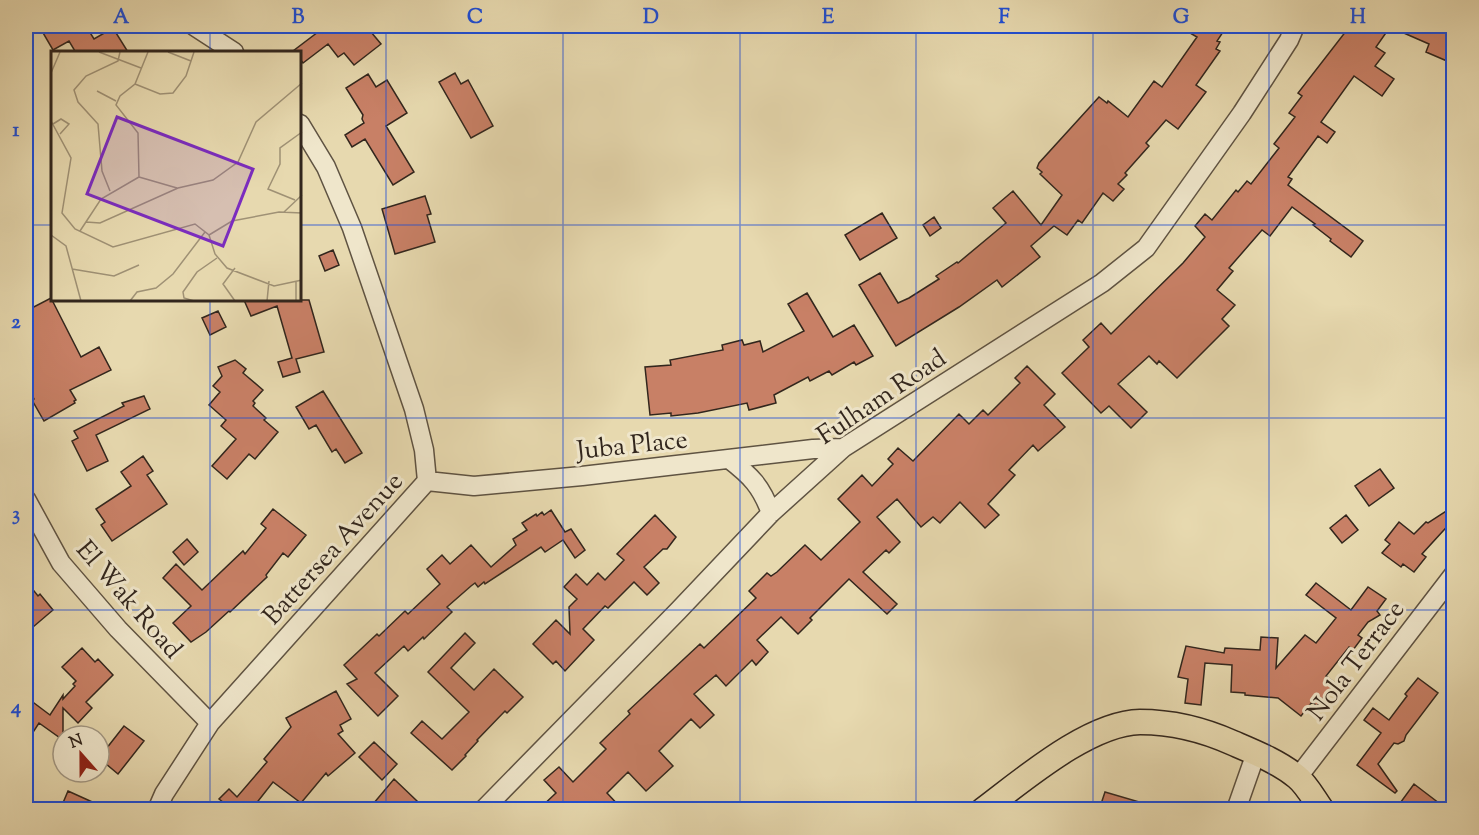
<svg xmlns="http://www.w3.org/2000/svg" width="1479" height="835" viewBox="0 0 1479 835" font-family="'Sorts Mill Goudy',serif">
	<rect width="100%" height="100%" fill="#e7d9af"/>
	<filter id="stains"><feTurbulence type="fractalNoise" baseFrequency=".00333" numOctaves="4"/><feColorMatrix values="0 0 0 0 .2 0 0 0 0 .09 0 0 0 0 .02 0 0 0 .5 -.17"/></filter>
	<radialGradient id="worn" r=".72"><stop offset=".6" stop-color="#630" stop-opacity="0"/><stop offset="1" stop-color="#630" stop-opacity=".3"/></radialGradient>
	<path fill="#c88066" stroke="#32261d" stroke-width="1.5" d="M39,26H86L94,39L113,28L128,52H72L75,51L69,41L53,50Z
		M326,26H366L381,44L354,65L344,53L338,57L328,44L303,63L300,59V52L293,51Z
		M1178,26H1227L1217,41L1220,42L1216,49L1220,51L1196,85L1206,92L1178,129L1166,120L1146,143L1149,146L1125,173L1127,175L1118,184L1124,189L1113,201L1103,193L1082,223L1078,220L1067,235L1054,226L1031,246L1040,257L1002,287L997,280L959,307L896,346L859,285L880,273L898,303L909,298L939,279L936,276L957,262L958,263L1006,223L993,208L1013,191L1041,225L1062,195L1040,174L1042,172L1037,168L1039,163L1099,97L1107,103L1108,101L1128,117L1154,81L1162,87L1197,37Z
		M1350,26H1439L1450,30L1447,37L1454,40V64L1426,52L1429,44L1390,27L1376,47L1385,53L1375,66L1394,79L1382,96L1354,76L1321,122L1335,132L1327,143L1318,136L1288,177L1292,179L1288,185L1363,241L1351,257L1330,241L1331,239L1313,225L1315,224L1292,207L1270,236L1262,230L1229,268L1233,271L1217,290L1235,305L1222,319L1229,326L1177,378L1159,361L1157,364L1149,356L1118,384L1147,412L1131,428L1109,406L1101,413L1062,373L1089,347L1083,340L1101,323L1111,334L1183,263L1205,237L1195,226L1205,214L1212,220L1236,190L1238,192L1247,181L1251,184L1279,148L1274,144L1295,117L1289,113L1302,96L1298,93Z
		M455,73L461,84L468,80L493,126L471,138L439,82Z
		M368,74L376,87L387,80L407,113L386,126L414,172L393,185L365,139L352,147L345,135L364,123L362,119L363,115L346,88Z
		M425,196L431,214L427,215L435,242L395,254L382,209Z
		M882,213L897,238L860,260L845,235Z
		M934,217L941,228L930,236L923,225Z
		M333,250L339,265L325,271L319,256Z
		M807,293L833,337L854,325L873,356L856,365L854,362L832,375L829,371L810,381L808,377L774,395L776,403L749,410L747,403L698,413L671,416V413L650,415L645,367L671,365L670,360L723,350L722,345L742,340L744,345L760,341L763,352L804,331L788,304Z
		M51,298L81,357L99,347L111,370L70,390L76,400L74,401L75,403L44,421L32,400L34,399L26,384V311Z
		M244,300H309L324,352L296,359L300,372L283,377L278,362L292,358L277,306L251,316Z
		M218,311L226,327L210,335L202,318Z
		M235,360L246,369L243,373L263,390L253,401L255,403L253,406L266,418L264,420L278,432L255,459L249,454L227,479L212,466L236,439L221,426L226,420L209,405L220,392L213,386L222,376L218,367Z
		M1027,366L1055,394L1044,405L1065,427L1038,451L1033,445L1009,470L1015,475L988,504L999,515L985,528L960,502L940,523L933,517L921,527L897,499L877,517L900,542L889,553L886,550L863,572L897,604L887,614L849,579L810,618L812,620L798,634L781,617L757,640L768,652L756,665L752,660L726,686L716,675L694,694L714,715L700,728L691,719L659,751L673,766L646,791L628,772L607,793L623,810H538L556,793L544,780L559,767L573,782L606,749L600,743L630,714L628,711L700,644L704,648L756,598L749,591L767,573L771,576L777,572L805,545L821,560L860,522L838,499L862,475L872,486L893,464L888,459L898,448L913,461L959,414L969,424L983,410L988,415L1020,383L1015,378Z
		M323,391L362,453L345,463L336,449L332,452L316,425L309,429L296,407Z
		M144,396L150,409L96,435L108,461L87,471L72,441L78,438L74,431L124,406L122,403Z
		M143,456L153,471L147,475L167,504L112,541L101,525L105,522L96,509L131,486L121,472Z
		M1380,469L1394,488L1369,506L1355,486Z
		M1454,506V519L1422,554L1426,557L1414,572L1403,564L1401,567L1382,553L1390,544L1385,540L1399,522L1414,534L1426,522L1428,523Z
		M273,509L306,535L288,557L283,553L266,575L267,577L230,612L229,611L206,632L191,642L173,623L191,606L163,578L176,564L202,590L243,551L245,554L266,528L261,524Z
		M551,510L565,532L571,529L585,550L575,558L563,540L545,552L541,547L485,584L484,582L478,587L475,583L471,586L447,607L452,612L424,639L423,637L408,651L404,646L375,673L398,696L378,716L347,684L357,679L344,665L377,634L379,636L405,611L408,614L440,584L427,569L442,555L450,564L471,545L491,567L516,545L513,539L527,530L522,523L536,514L537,516L542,512L544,515Z
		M655,515L676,537L667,549H663L644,567L659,583L647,595L634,582L608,608L605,606L583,629L594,640L565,671L556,661L553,664L533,644L556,620L570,634L569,607L577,599L564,587L576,574L587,585L598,573L605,580L624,560L617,554Z
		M1346,515L1358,530L1342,543L1330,528Z
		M187,539L198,552L184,565L173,552Z
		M26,581L38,596L40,594L53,610L26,633Z
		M1316,583L1351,610L1368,587L1386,599L1377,611L1380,615L1368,622L1358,635L1362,638L1353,650L1349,647L1326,676L1335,683L1317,706L1312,702L1301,716L1278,698L1245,695V693L1231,692L1232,665L1205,663L1201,705L1185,703L1188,679L1178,677L1186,646L1224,653L1225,648L1260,650L1261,637L1278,638L1276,668L1305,635L1316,643L1336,618L1306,595Z
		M465,633L475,643L451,668L474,690L494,669L523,697L507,713L505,711L477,740L478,741L465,755L466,756L452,770L411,733L422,721L442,739L469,712L428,672Z
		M82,648L95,662L98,659L113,675L86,702L92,708L78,723L63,708V740L39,723L26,743V697L50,715L63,695V699L75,686L73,684L76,681L62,667Z
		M1418,678L1438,693L1406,735L1404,741L1398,744L1394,743L1378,764L1397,791L1395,793L1357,765L1381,733L1364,720L1373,708L1389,720L1407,696L1405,694Z
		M336,691L351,719L340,725L343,731L338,734L355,753L328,776L326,773L301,803L273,782L251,810H227L229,807L219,799L229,789L237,797L267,762L264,759L291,727L286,718Z
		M124,726L144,741L118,774L99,758Z
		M374,742L397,764L382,780L359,757Z
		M394,779L417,801L408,810H368Z
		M1414,784L1448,810H1395Z
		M68,791L110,810H60Z
		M1105,792L1153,806V810H1099Z"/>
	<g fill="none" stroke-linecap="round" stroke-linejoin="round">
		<g stroke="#5f5342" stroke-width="21">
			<path id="minor" d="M194,26L234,52
				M729,459C751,476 761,486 771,513
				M427,481L474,486L582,476L813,449L843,448
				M26,499L61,563L118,629L210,723
				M1298,777L1454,574
				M157,810L164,794L210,723L427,481L424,450L414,409L352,228L326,167L300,124
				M483,810L678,611L771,513L843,448L1102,283L1146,248L1242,113L1289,40L1295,26
				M1236,810L1256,753"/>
		</g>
		<g stroke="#32261d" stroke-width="27">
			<path id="major" d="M983,810C1023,780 1089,723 1140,722C1172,722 1204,730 1233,743C1254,752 1279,762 1297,777C1307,785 1314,799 1322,810"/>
		</g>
		<use href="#minor" stroke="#efe6cb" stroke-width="18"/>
		<use href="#major" stroke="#e7d9af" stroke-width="24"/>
	</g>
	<path fill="none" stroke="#1d4ed8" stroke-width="1.5" stroke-opacity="0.55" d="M210,26V52M386,26V810M563,26V810M740,26V810M916,26V810M1093,26V810M1269,26V810M26,225H52M300,225H1454M210,300V810M26,418H1454M26,610H1454"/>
	<g text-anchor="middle" stroke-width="6" stroke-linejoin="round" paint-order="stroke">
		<g font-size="26" fill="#32261d" stroke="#efe6cb">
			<text transform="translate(881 396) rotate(-34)" y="9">Fulham Road</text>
			<text transform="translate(632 444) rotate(-6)" y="9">Juba Place</text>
			<text transform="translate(332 548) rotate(-48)" y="9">Battersea Avenue</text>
			<text transform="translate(130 599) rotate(49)" y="9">El Wak Road</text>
			<text transform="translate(1355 660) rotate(-53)" y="9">Nola Terrace</text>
		</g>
	</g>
	<g transform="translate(51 51)">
		<rect width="250" height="250" fill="#e7d9af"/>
		<path fill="none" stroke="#9f9175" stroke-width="1.5" d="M48,1L90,17M117,1L140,10M0,22L9,1M84,33L109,43L122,42L135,25L143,1M46,40L65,50M0,70L20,107L11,162L24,178L62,196L144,173L158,184L164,203L176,217L223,235L251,229M2,73L10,68L18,73L9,83M88,126L126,137M59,140L51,120L47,73L27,51L23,39L35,25L67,10L69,1M244,149L217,138L229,113V97L251,81M233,161L251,144M35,171L49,172L127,137L162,129L187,111L205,71L251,32M29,180L50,148L88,126L87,82L65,54L69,45L84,33L97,1M0,184L15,195L30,250M158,184L181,170L228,161L251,162M184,217L172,233L184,250M21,218L63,225L88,214M79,250L86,241L105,237L122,223L154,181M143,250L133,247L132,241L146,221L166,207M216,250L218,230M245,250V231"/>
		<path fill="#7b2cbf" fill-opacity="0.15" stroke="#7b2cbf" stroke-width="3" d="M66,66L202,118L172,195L36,143Z"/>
		<rect width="250" height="250" fill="none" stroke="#32261d" stroke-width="3"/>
	</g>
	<rect width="1479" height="835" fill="none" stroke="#e7d9af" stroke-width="66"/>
	<g transform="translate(81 754) rotate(339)"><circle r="28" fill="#efe6cb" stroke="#a39985" stroke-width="1.5"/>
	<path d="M0-4.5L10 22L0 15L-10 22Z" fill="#8f2418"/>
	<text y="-9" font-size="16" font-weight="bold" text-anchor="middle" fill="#32261d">N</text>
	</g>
	<rect x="33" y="33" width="1413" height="769" fill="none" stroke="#1d4ed8" stroke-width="2"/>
	<g font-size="20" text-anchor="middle" font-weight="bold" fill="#1d4ed8">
		<text x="121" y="23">A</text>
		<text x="298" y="23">B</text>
		<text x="475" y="23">C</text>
		<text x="651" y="23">D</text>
		<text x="828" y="23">E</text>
		<text x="1004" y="23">F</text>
		<text x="1181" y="23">G</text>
		<text x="1358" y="23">H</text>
		<text x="16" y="136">1</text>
		<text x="16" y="328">2</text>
		<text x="16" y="520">3</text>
		<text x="16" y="713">4</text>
	</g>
	<rect width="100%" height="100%" filter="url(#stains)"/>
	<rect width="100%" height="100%" fill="url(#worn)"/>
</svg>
